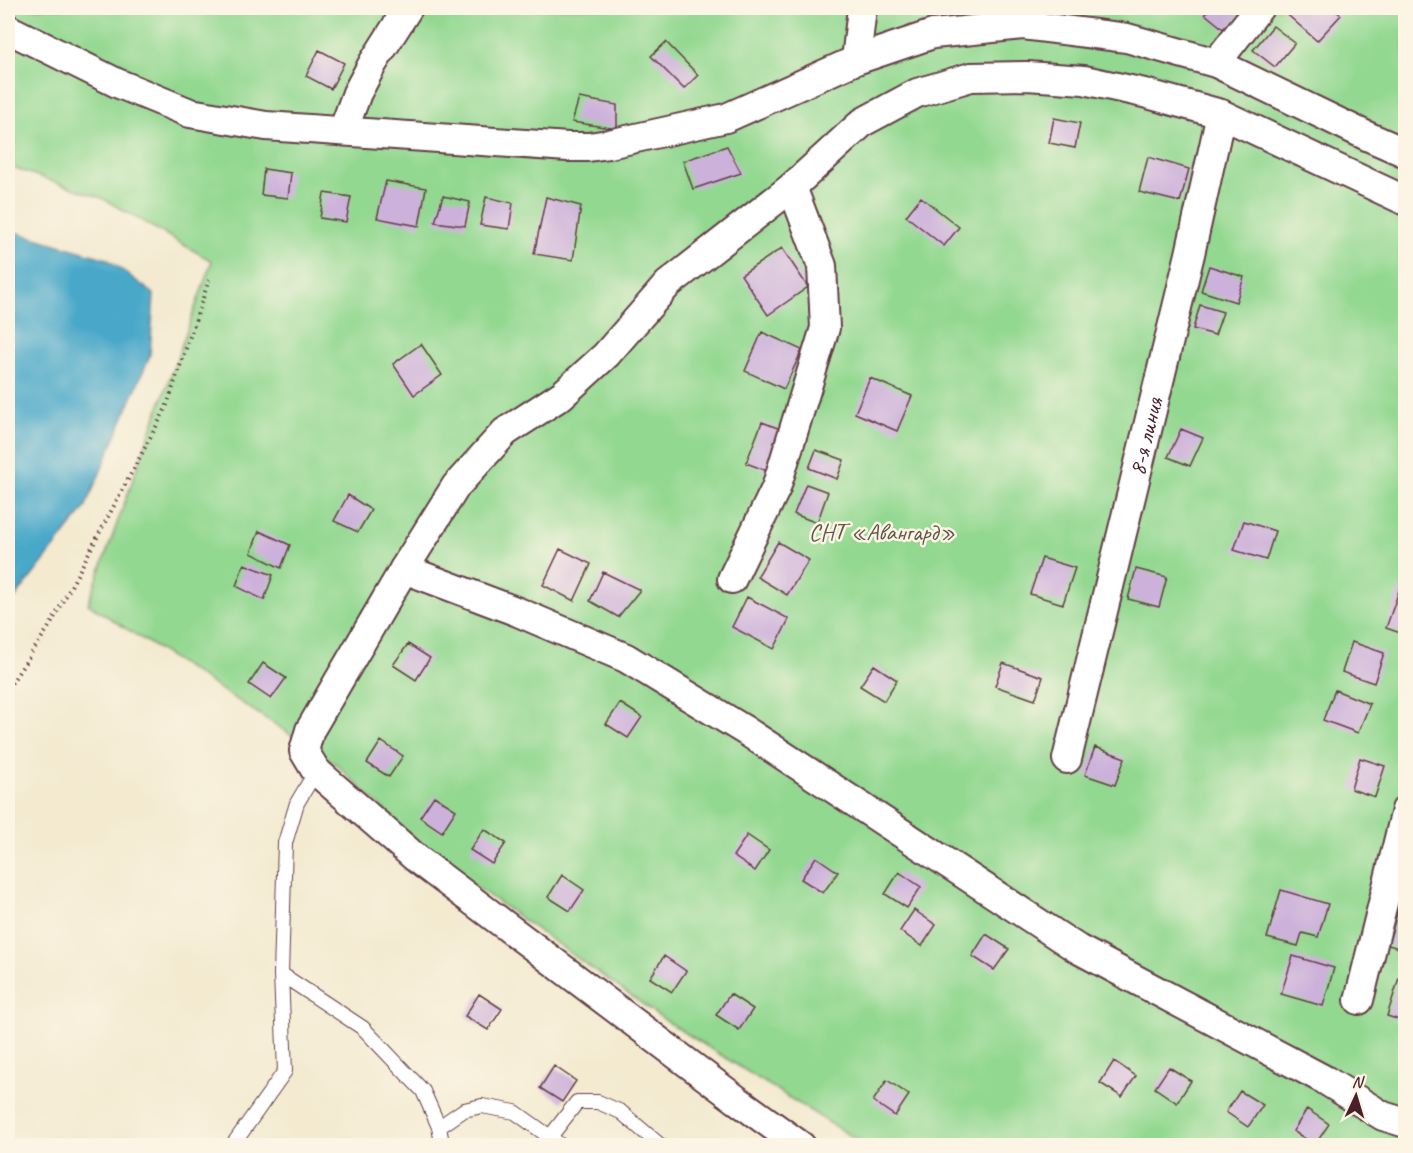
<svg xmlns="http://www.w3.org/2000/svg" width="1413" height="1153" viewBox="0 0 1413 1153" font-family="Caveat,sans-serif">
	<rect width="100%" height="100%" fill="#fcf5e5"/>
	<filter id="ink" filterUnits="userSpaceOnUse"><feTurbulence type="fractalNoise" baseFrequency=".0167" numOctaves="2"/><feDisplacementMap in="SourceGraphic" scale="12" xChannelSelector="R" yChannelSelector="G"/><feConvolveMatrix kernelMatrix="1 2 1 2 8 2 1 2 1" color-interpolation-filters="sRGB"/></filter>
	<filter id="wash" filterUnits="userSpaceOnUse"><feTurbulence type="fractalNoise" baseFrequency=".008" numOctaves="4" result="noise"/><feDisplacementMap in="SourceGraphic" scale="24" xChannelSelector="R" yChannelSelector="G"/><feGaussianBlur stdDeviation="1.35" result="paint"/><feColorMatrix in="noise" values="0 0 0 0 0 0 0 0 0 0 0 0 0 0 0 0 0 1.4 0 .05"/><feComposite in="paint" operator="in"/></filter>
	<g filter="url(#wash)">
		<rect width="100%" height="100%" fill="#f3ead0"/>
		<path fill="#93d891" stroke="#6e7c5e" stroke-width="1.5" d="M8,8H1405V1145H865L668,1022L431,855L335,763L88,604L212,261L102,198L8,166Z"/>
		<path fill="#4aa8c9" stroke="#4a647a" stroke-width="1.5" d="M8,230L107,259L154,294L150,355L85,508L8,607Z"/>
		<g id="blocks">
			<path fill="#ccb1da" d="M1210,8H1246L1226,31L1205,14Z
				M1282,8H1307L1313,12L1317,8H1332L1341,15L1317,41L1281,9Z
				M1273,26L1295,43L1275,67L1253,50Z
				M666,42L698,75L684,89L651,56Z
				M319,50L344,63L331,89L306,76Z
				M579,98L617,105V129L572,122Z
				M1054,118L1080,123L1075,148L1049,143Z
				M727,146L741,173L693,189L683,161Z
				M1148,157L1189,169L1180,202L1139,192Z
				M264,169L291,173L288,198L261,195Z
				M386,181L426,188L419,226L377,218Z
				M324,193L351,197L346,222L320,218Z
				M443,196L470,202L465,226L435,222Z
				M486,197L513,203L509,229L480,225Z
				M546,197L581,206L573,260L534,254Z
				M921,197L959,227L944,246L906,216Z
				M782,248L808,287L768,315L741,275Z
				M1209,266L1244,277L1236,302L1201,291Z
				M1200,305L1223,312L1215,335L1193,329Z
				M762,332L802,350L784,389L745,371Z
				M421,344L442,375L414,395L393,364Z
				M870,378L912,396L897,431L855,413Z
				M762,422L788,432L773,473L746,463Z
				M1181,429L1203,438L1190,466L1168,457Z
				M816,450L844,460L837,479L809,468Z
				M806,484L828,492L817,523L794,514Z
				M348,495L371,510L358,532L334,521Z
				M1244,521L1275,531L1266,560L1234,550Z
				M259,531L290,545L281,568L251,553Z
				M778,542L809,560L787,595L757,577Z
				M560,549L591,564L574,601L543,585Z
				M1042,558L1075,568L1063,604L1030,594Z
				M244,564L273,575L264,600L236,586Z
				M1136,569L1167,577L1159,607L1128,599Z
				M603,572L640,590L618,617L590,601Z
				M1400,588L1406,590V635L1386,628Z
				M747,597L789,619L774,649L732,627Z
				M1352,642L1384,653L1374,683L1342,672Z
				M408,644L430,658L416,680L393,665Z
				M263,663L286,678L271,699L249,684Z
				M1003,663L1043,677L1035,700L995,686Z
				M874,665L897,680L884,701L860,686Z
				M1335,690L1370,704L1358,733L1323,720Z
				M620,703L642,717L628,738L606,724Z
				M381,741L403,756L389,777L367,763Z
				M1095,747L1125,758L1115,785L1085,775Z
				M1360,758L1385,766L1375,797L1351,789Z
				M434,796L456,810L442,832L420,817Z
				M484,829L506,843L492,864L470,850Z
				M747,835L769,850L755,871L733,856Z
				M816,857L838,872L823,893L801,879Z
				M899,872L921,887L907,908L885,894Z
				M562,875L584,890L570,911L548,897Z
				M1281,890L1328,904L1318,937L1302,933L1298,946L1267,938Z
				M1399,906L1406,908V950L1388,945Z
				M914,910L936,925L922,946L900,931Z
				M986,934L1009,949L994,970L972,956Z
				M664,956L686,971L672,992L650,978Z
				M1293,956L1334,968L1323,1006L1281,994Z
				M1399,978L1406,980V1022L1387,1016Z
				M479,994L502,1009L488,1030L465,1016Z
				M730,994L753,1009L739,1030L716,1015Z
				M1114,1061L1136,1076L1122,1097L1100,1083Z
				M554,1066L576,1081L562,1102L540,1088Z
				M1169,1067L1191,1081L1177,1103L1155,1088Z
				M887,1080L909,1095L895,1116L873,1101Z
				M1240,1091L1263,1105L1248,1127L1226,1112Z
				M1307,1109L1329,1124L1315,1145L1293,1131Z"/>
		</g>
	</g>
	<g filter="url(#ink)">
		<use href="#blocks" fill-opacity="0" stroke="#633d44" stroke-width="1.5"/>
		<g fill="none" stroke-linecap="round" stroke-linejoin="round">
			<g stroke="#633d44" stroke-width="16">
				<path id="lane" d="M316,771L297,803L285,843L281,974L363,1028L423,1091L439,1127L442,1143L441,1146
					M439,1127L464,1110L482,1106L515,1112L550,1137
					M232,1146L285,1071L281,974
					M561,1146L550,1137L577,1102H598L621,1112L661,1146"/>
			</g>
			<g stroke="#633d44" stroke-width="32">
				<g id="street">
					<path d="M8,29L117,83L190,113L266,126L568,147H588L609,144L726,118L856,60L933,34L1023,25L1127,38L1216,63L1367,136L1406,153"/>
					<path d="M856,60L862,8"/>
					<path d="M1216,63L1259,8"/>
					<path d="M343,131L357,93L373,63L408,8"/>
					<path d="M404,569L518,612L626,658L746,731L1078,949L1325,1080L1383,1116L1406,1123"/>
					<path d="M732,579L776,488L825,328L822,266L792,187"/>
					<path id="s1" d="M1067,759L1190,254L1221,114"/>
					<path d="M1359,1000L1406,810"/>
					<path d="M801,1146L737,1100L417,859L316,771L304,751L310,730L404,569L456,486L505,432L562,395L606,355L668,284L792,187L863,122L917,93L971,77L1027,76L1084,80L1144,93L1221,114L1406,201"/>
				</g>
			</g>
			<path stroke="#633d44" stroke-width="4" stroke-dasharray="1.5 4.5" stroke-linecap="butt" d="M8,688L51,624L166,408L209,280"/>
			<use href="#lane" stroke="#fff" stroke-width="14"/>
			<use href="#street" stroke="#fff" stroke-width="28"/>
		</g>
	</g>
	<g text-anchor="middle" stroke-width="5" stroke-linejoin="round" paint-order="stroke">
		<g font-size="24" fill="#4a1f2b" stroke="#fcf5e5">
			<text dy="8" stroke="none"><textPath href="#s1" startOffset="332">8-я линия</textPath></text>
		</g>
		<g font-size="24" fill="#60564a" stroke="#fcf5e5">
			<text x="882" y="540">СНТ «Авангард»</text>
		</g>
	</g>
	<rect width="1413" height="1153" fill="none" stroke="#fcf5e5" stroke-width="30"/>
	<g transform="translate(1356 1096) rotate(4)" stroke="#fcf5e5" stroke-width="4.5" paint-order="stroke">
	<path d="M0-4.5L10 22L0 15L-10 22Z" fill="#4a1f2b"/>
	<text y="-9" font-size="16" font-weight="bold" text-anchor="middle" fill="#4a1f2b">N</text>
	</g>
</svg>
